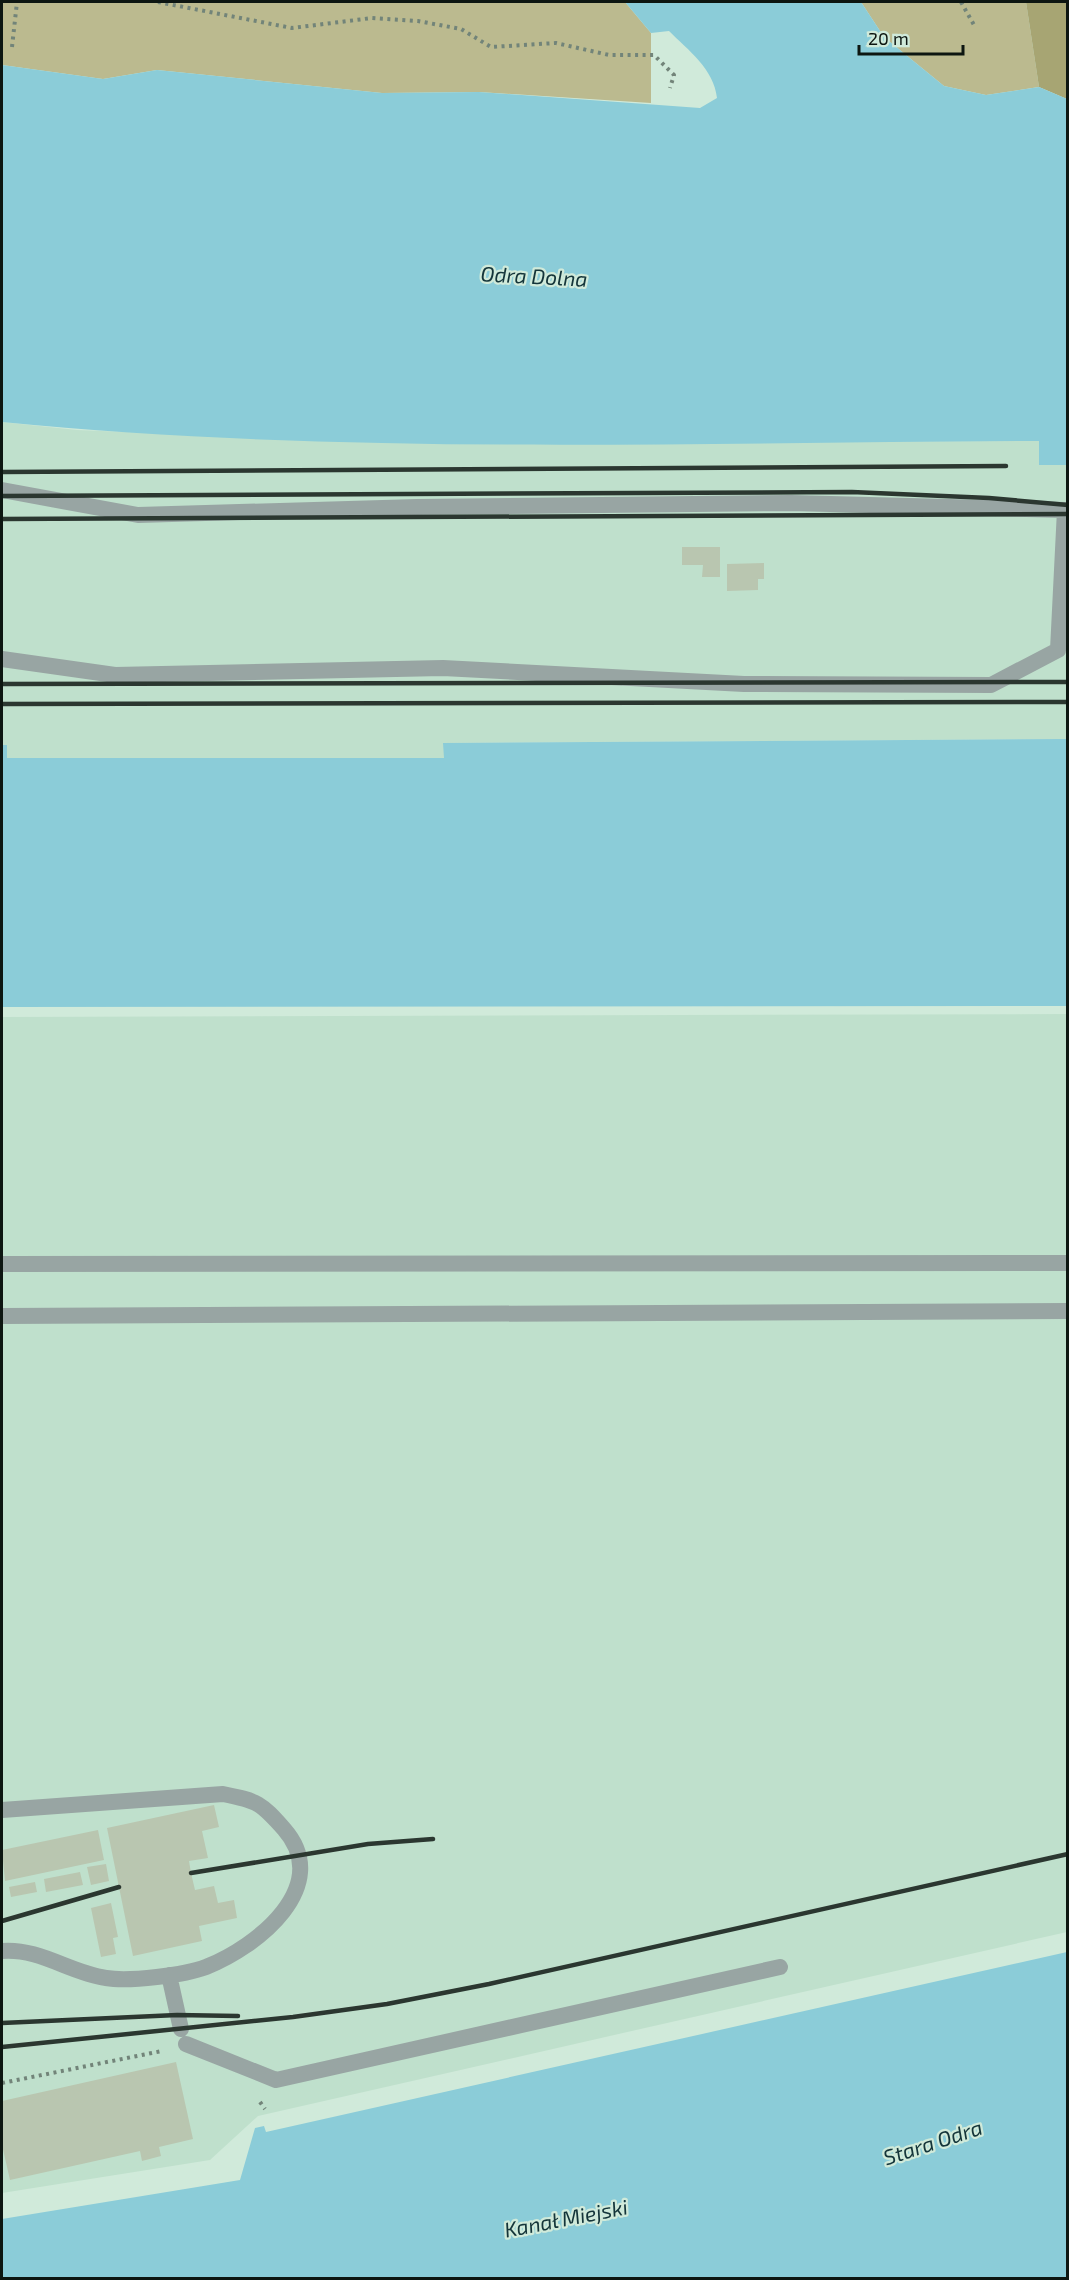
<svg xmlns="http://www.w3.org/2000/svg" width="1069" height="2280" viewBox="0 0 1069 2280" font-family="'Exo 2',sans-serif">
	<rect width="100%" height="100%" fill="#d0eada"/>
	<path fill="#bfe0cc" d="M2,422L77,430L397,443L1040,441L1039,465H1067V739L444,743V758H6L7,745H2Z
		M1067,1014V1932L258,2116L210,2160L2,2193V1017Z"/>
	<path fill="#bbba8f" d="M2,2H625L651,33V103L479,92L382,93L157,70L103,79L2,65Z
		M861,2H1026L1039,87L986,95L944,86L884,37Z"/>
	<path fill="#a7a573" d="M1026,2H1067V99L1039,87Z"/>
	<path fill="#8bccd8" d="M625,2H861L884,37L944,86L986,95L1039,87L1067,99V465H1039V441C694,442 346,456 2,422V65L103,79L157,70L382,93L479,92L700,108L717,98C714,69 688,50 669,31L651,33Z
		M1067,739V1006L2,1007V745H7V758H444L443,743Z
		M1067,1952V2278H2V2219L240,2180L255,2128L264,2126L266,2132Z"/>
	<path fill="#b9c6b0" d="M682,547H720V577H702L703,565H682Z
		M764,563V579H758V590L727,591V564Z
		M214,1805L219,1827L202,1831L208,1858L189,1861L191,1873L195,1890L214,1886L218,1903L234,1900L237,1918L199,1926L202,1941L133,1956L107,1828Z
		M98,1830L104,1860L5,1881L2,1850Z
		M106,1864L109,1881L91,1885L87,1867Z
		M80,1872L83,1885L46,1892L44,1879Z
		M35,1882L37,1892L11,1897L9,1887Z
		M111,1903L118,1937L113,1938L116,1954L101,1957L91,1908Z
		M176,2062L193,2139L159,2147L161,2156L142,2161L140,2151L10,2180L2,2145V2101Z"/>
	<g fill="none" stroke-linecap="round" stroke-linejoin="round">
		<path stroke="#728479" stroke-width="4" stroke-dasharray="3 4.5" stroke-linecap="butt" d="M158,2L292,28L372,18L418,21L461,29L491,47L556,43L609,55H654L674,75L670,88
			M961,2L974,25
			M12,47L17,2
			M2,2083L162,2051
			M260,2102L265,2109"/>
		<path stroke="#98a5a3" stroke-width="16" d="M2,490L138,515L417,507L791,503L1065,510L1058,650L991,685L744,684L443,668L115,675L2,659
			M2,1264L1068,1263
			M2,1316L1068,1311
			M2,1810L223,1794C258,1801 261,1803 284,1829C334,1886 257,1947 206,1967C185,1975 129,1982 106,1978C70,1973 40,1948 2,1951
			M169,1975L181,2029
			M186,2044L276,2080L780,1967"/>
		<path stroke="#2b3730" stroke-width="4.5" d="M2,472L1006,466
			M2,496L852,492L989,498L1068,505
			M2,519L1068,514
			M2,684L1068,682
			M2,704L1068,702
			M191,1873L368,1844L433,1839
			M2,1921L119,1887
			M2,2023L177,2015L238,2016
			M2,2047L293,2017L387,2004L489,1984L1068,1854"/>
	</g>
	<g text-anchor="middle" stroke-width="4.5" stroke-linejoin="round" paint-order="stroke">
		<g font-size="21" font-style="italic" fill="#14353a" stroke="#d0eada">
			<text transform="translate(534 277) rotate(3)" y="7">Odra Dolna</text>
			<text transform="translate(933 2143) rotate(-18)" y="7">Stara Odra</text>
			<text transform="translate(566 2219) rotate(-11)" y="7">Kanał Miejski</text>
		</g>
	</g>
	<rect width="1069" height="2280" fill="none" stroke="#0d1611" stroke-width="6"/>
	<path d="M859 45v9h104v-9" fill="none" stroke="#0d1611" stroke-width="3"/>
	<text x="868" y="45" font-size="18" fill="#0d1611" stroke="#d0eada" stroke-width="4.5" paint-order="stroke">20 m</text>
</svg>
